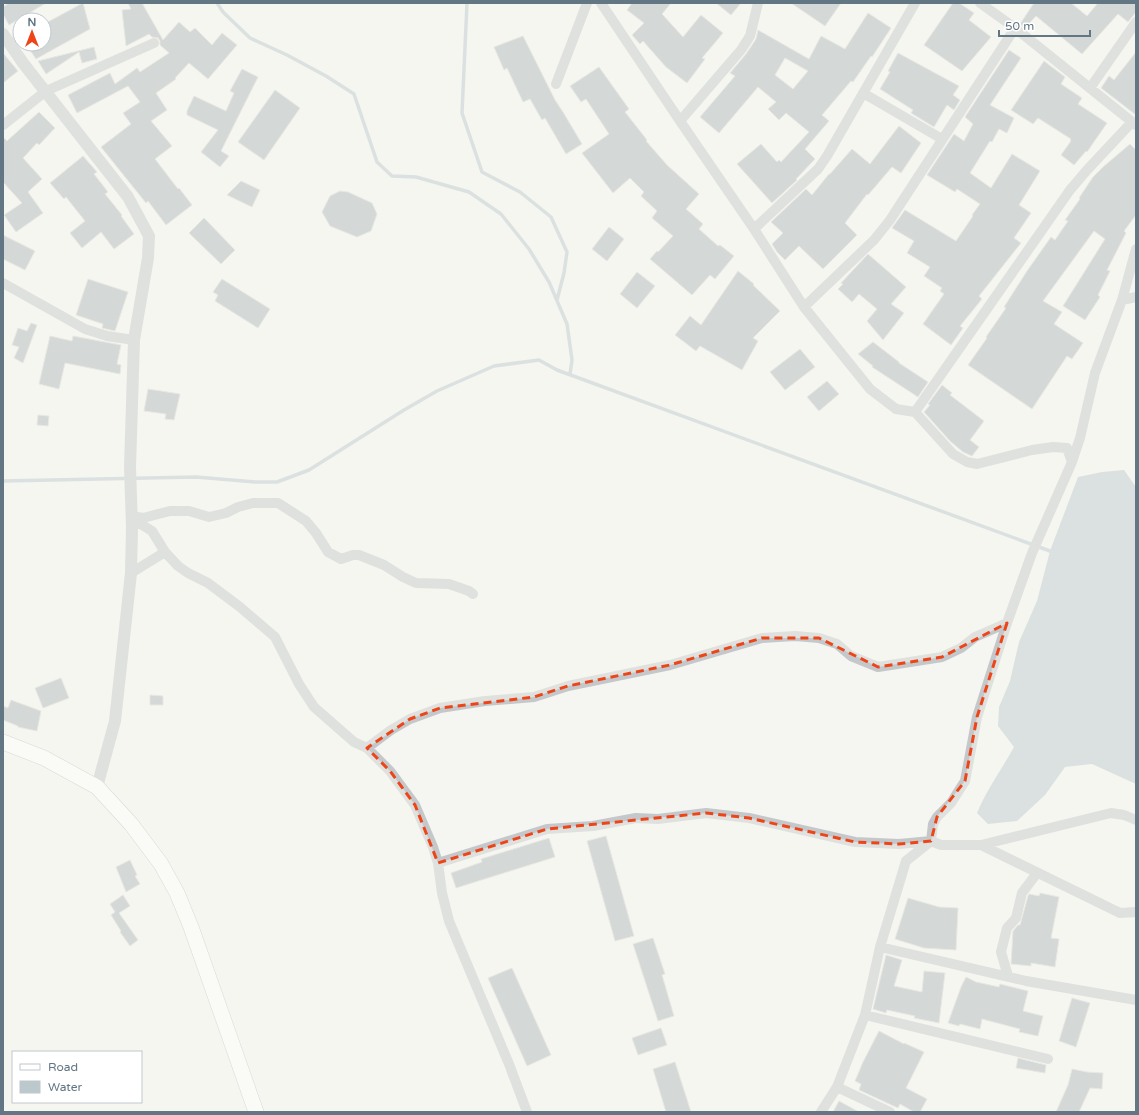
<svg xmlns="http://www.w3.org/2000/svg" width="1139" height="1115" viewBox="0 0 1139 1115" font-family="'Varela Round',sans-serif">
	<rect width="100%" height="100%" fill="#f5f5f1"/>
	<path fill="#bbc8cc" d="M1124,470L1136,487V784L1092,764L1065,767L1045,795L1017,821L988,824L977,813C987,789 1002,769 1014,747L998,726L999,707L1010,681L1019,642L1037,601L1050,551L1078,477L1102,472Z"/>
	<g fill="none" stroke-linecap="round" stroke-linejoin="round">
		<path stroke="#bbc8cc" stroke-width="3.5" d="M217,3L223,12L250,38L287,55L326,76L354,94L377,162L392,176L416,177L469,192L501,214L529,249L549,282L567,324L572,360L570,374
			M467,3L462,113L482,172L520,192L551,217L567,252L564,273L557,300
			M3,481L196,477L255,482H277L309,470L404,410L437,391L494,366L539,360L557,370L1050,551"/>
	</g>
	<path fill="#abb3b9" stroke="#d6d6d4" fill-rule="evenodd" d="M9,3H46L9,25L3,14V7Z
		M83,3L90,29L36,59L26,44H44V24Z
		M128,3H142L163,40L179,22L190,32L195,28L212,45L222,33L237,45L208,79L189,63L175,78L176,79L156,93L167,110L151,121L172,146L155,159L178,189L179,188L192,205L166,225L148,201L146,203L101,147L131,124L123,113L140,102L128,86L77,113L68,95L110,73L115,84L137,68L140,72L169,53L160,45V41L158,38L152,37L149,34L126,46L122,10L131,9Z
		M632,3H671L662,14L683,37L701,15L723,33L702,58L705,59L687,83L666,67L643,41L640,44L632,35L644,23L627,10Z
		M716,3H741L731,15Z
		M791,3H841L825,26Z
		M953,3H959L974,13L969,20L991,37L962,71L924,45Z
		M1034,3H1071L1087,16L1098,3H1136V12L1128,22L1118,14L1082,54L1036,16L1025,28L1020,24Z
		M868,13L891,28L872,57L871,56L853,82L851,81L822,115L829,121L805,149L815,159L796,179L797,180L772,203L737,164L761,144L777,162L779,160L781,162L809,132L786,113L779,120L768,109L776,102L758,87L719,133L700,117L735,76L730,73L746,54L756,39L758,30L809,59L821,36L845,49ZM785,58L808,71L793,89L775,75Z
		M523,36L555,100L563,112L582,144L566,154L545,118L542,120L530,99L523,102L507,68L504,70L494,47Z
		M94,47L97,59L82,63L79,52L46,74L38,61Z
		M1009,50L1021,58L990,105L1014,118L1007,133L999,129L992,142L990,141L970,173L991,188L1012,154L1040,171L1019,205L1031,213L1014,238L1021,243L979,296L982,299L960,326L963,328L951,345L923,324L944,294L940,291L942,288L924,276L930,267L907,253L914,241L892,228L905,210L956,241L973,216L972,215L980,204L957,189L955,192L927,175L954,134L964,141L973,124L965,117Z
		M1136,52V115L1101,88L1109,76L1114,80Z
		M3,53L18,71L3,83Z
		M898,53L959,86L953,95L960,100L954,110L947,105L934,127L911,113L913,110L880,89L890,72L888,71Z
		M1044,61L1065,77L1061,84L1082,98L1078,104L1107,123L1087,152L1086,151L1074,165L1061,155L1071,141L1070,140L1071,139L1038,118L1033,124L1011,110Z
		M599,67L629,109L625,112L647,140L646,141L667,165L699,194L686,209L703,224L699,229L718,246L720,245L734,256L715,279L710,275L692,295L650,259L657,251L658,252L673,236L652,218L657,211L641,196L644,192L630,178L613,193L582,153L609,134L586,99L581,102L570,86Z
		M242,69L258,77L221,151L229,156L220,167L201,152L218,130L187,115V111L194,96L226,111L234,93L230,91Z
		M275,90L300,108L264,160L238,142Z
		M39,112L55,128L39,145L37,143L23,158L42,179L28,192L43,213L16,232L4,215L22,203L3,182V137L7,141Z
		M899,126L921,143L901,173L892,167L868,195L867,194L845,223L857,235L823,269L799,246L785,260L777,252L772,244L783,233L771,222L806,189L812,195L829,174H830L852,149L870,164Z
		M1130,144L1136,150V215L1124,231L1126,233L1107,270L1110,271L1098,295L1100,297L1085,320L1063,306L1105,239L1094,231L1043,301L1062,312L1054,324L1083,343L1072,359L1067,356L1032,409L968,365L987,338L986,337L1006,308L1004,307L1027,271L1051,237L1055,240L1068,221L1065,220L1080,199L1079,198L1093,177L1103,167Z
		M83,156L97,172L94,174L108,192L105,194L122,215L121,216L134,234L114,249L101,232L82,248L70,233L85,221L66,197L64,199L50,183Z
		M241,181L260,190L252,207L227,195Z
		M340,191L348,192L372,203L377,214L371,231L357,237L330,226L322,212L330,196Z
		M204,218L235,250L221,264L189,233Z
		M609,227L624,239L607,261L592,249Z
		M3,235L35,251L25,270L3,259Z
		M868,254L906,287L891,304L904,313L883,340L867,321L877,309L859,294L852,302L838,289L843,284L841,283Z
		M738,271L754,284L753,285L780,311L753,338L758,341L742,370L700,346L696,351L675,335L690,316L701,325Z
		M637,272L655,286L637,308L620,294Z
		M88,279L128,292L115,331L102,328L103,324L76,315Z
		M222,279L270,309L258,328L215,301L218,295L213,292Z
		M31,323L37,325L23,363L14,358L19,347L12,345L18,328L27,331Z
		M50,336L72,341L73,336L121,345L117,364L121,365L120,374L65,363L59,389L39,384Z
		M873,342L899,362V363L928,382L918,397L872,367L873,366L858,354Z
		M800,349L815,367L785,390L770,372Z
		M827,381L839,394L819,411L807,397Z
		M942,385L952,393L950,395L984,421L970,440L979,447L972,456L963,452L950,441L924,412L930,405L928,404Z
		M148,389L180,394L174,420L165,419L166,414L144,411Z
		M38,415L49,416L48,426L37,425Z
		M61,678L69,698L43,708L35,688Z
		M150,695L163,696V705H150Z
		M11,700L41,711L37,731L18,727V726L3,720V706L8,708Z
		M606,836L634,936L615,941L587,841Z
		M549,838L555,857L456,888L451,873L482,862L481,859Z
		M130,860L137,875L135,876L140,884L126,892L116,867Z
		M1040,893L1059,897L1051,938L1059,939L1055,967L1031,963V966L1011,964L1013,931L1018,925H1020L1028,896L1029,894L1039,896Z
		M123,895L130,906L119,913L138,940L130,946L120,932L121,931L111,915L115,912L110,904Z
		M908,898L939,907L958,908L956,950L924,948L895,939Z
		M653,938L665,974L662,975L674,1016L658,1021L633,944Z
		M886,955L902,960L894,986L922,992L924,971L945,973L939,1023L914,1018L915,1016L887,1010L886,1013L873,1009Z
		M512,968L551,1055L527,1066L488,978Z
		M966,977L976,982L999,987L1000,984L1028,991L1023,1011L1043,1016L1038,1036L1019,1032L1020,1029L982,1019L980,1029L960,1024L959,1026L948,1023L961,987Z
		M1072,998L1090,1003L1076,1047L1059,1041Z
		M661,1028L667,1045L638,1055L632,1038Z
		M879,1031L904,1044V1043L924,1052L906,1088L927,1099L920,1112H914L900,1104L898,1108L859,1090L861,1084L855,1081L863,1062Z
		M1018,1058L1046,1065L1045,1073L1016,1068Z
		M675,1062L691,1112H666L653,1069Z
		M1072,1069L1087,1072L1103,1073L1102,1089L1090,1088L1079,1112H1056L1068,1085Z
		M839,1101L859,1112H833Z"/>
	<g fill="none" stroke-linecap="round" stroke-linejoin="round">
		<g stroke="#b5babd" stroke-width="16">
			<path id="primary" d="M3,742L44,758L97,787L131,824L161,864L177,893L191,927L256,1112"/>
		</g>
		<path stroke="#c4c8cb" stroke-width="10" d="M601,3L680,121L754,229L804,307L870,389L896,409L915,412L953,454L967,462L977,464L1032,450L1053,447L1067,448L1072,462
			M980,3L1015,28L1136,125
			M556,84L587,3
			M1090,88L1136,22
			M863,93L942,139
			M680,121L741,50L750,36L758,3
			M3,125L46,91L154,43
			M754,229L818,169L827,156L915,3
			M3,283L85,329L107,336L134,340
			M1122,300L1136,297
			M804,307L874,240L890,220L1015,28
			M915,412L1070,190L1087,170L1132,122
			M132,516L143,518L170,511H189L209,517L226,513L238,507L253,503H278L306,521L316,533L328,552L341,559L353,555H359L384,565L403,577L416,583L449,584L469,591L473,594
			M132,527L139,523L152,531L165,552L178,566L188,573L208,583L240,607L275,637L299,684L314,707L354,742L367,748L390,771L415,805L433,847L438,863L442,893L449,921L509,1064L527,1112
			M131,573L165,552
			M367,748L391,730L410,719L440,708L485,701L534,697L568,686L670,665L762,638L795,636L819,638L837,644L851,656L878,667L942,657L961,648L975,637L1007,623
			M981,845L1120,913L1136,912
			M438,863L547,829L593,826L636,818L658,819L706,813L749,818L855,842L899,844L931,841L933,824L937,817L951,803L965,781L977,717L1007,623L1032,553L1072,462L1080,438L1095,373L1122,300L1136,249
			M880,947L1026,981L1136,1000
			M1008,976L1001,952L1007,928L1016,918L1022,893L1037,873
			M865,1015L1048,1059
			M837,1087L890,1112
			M821,1112L837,1087L865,1015L880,947L906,861L931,841L941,845H981L1111,813L1124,815L1136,820"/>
		<path stroke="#c4c8cb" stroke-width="12" d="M3,34L23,63L128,197L149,236L148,258L134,340L130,467L132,527L131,573L115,721L97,787"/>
		<use href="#primary" stroke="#fff" stroke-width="15"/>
	</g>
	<path d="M0 0H1139V1115H0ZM1007,623L977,717L965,781L937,817L931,841L899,844L855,842L749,818L706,813L547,829L438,863L415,805L390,771L367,748L410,719L440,708L534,697L568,686L670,665L762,638H819L878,667L942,657Z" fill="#f5f5f1" fill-opacity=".55" fill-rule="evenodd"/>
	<path fill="none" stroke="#ee4518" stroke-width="3" stroke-dasharray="8 5" stroke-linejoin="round" d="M1007,623L977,717L965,781L937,817L931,841L899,844L855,842L749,818L706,813L547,829L438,863L415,805L390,771L367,748L410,719L440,708L534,697L568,686L670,665L762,638H819L878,667L942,657Z"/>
	<rect width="1139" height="1115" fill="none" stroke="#627684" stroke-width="8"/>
	<rect x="12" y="1051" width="130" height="52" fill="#ffffff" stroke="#c0c8ce"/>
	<rect x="20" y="1064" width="20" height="6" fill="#ffffff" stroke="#c0c8ce"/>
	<text x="48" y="1071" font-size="12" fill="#627684">Road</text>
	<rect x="20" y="1081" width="20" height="12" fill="#bbc8cc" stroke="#c0c8ce"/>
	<text x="48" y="1091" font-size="12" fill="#627684">Water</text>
	<g transform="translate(32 32)"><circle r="19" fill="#ffffff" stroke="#c0c8ce"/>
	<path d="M0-3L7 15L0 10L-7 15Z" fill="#ee4518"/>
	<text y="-6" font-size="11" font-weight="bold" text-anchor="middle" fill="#627684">N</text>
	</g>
	<path d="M999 30v6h91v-6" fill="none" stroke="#627684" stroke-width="2"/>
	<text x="1005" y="30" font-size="12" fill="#627684" stroke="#ffffff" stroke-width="3" paint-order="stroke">50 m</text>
</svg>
